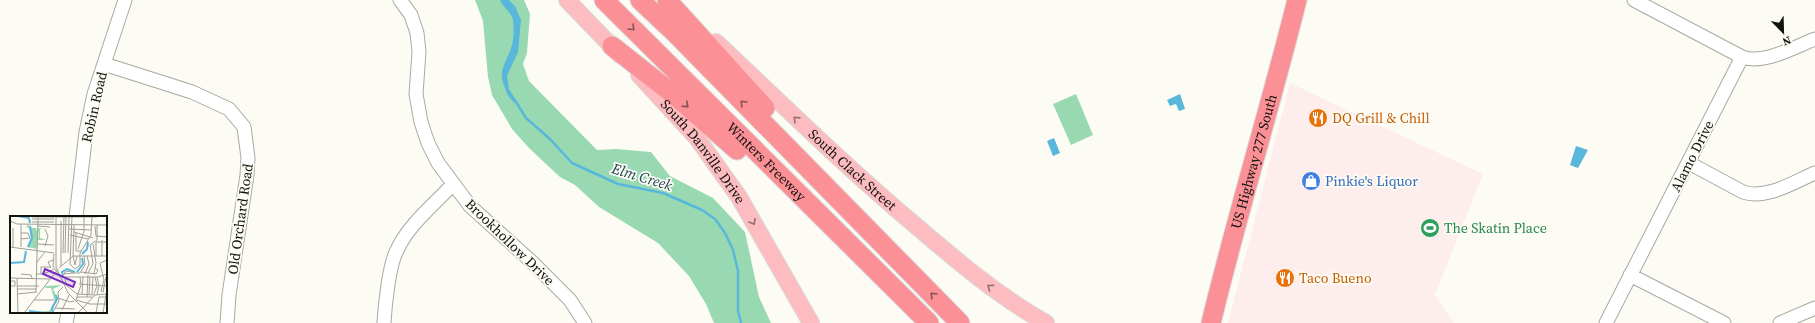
<svg xmlns="http://www.w3.org/2000/svg" width="1815" height="323" viewBox="0 0 1815 323" font-family="'Source Serif 4',serif">
	<rect width="100%" height="100%" fill="#fdfcf4"/>
	<path fill="#feeded" d="M1290,83L1483,174L1435,295L1454,323H1228Z"/>
	<path fill="#99d9b2" d="M475,0H524L530,14L527,53L523,64L529,81L597,150L616,149L651,152L670,176L713,198L745,232L759,297L771,323H714L706,304L689,276L658,243L599,207L575,185L560,177L530,149L512,129L492,95L488,77L483,21Z
		M1076,94L1093,135L1071,145L1053,104Z"/>
	<path fill="#5ab7dc" d="M500,0H509L515,6L521,20L518,52L507,76L509,89L518,103H515C510,99 507,95 505,88C497,70 506,64 511,48C514,40 514,28 513,20C511,11 503,8 500,0Z
		M1180,94L1185,109L1179,111L1176,104L1170,106L1167,100Z
		M1054,138L1060,153L1053,156L1047,141Z
		M1576,146L1588,150L1578,168L1570,165Z"/>
	<g fill="none" stroke-linecap="round" stroke-linejoin="round">
		<path stroke="#5ab7dc" stroke-width="2.5" d="M516,102L526,118L550,139L572,163L618,184L663,193L702,210L715,219L725,233L733,250L738,271V311L741,323"/>
		<g stroke="#a9a8a1" stroke-width="15">
			<path id="minor" d="M400,0L411,15L417,33L419,52L416,94L421,122L428,143L438,163L470,206L533,263L570,300L585,323
				M1634,0L1742,57
				M104,64L192,92L229,109L244,127L248,158L247,175L229,295L227,323
				M1689,163L1743,192C1766,200 1794,182 1815,173
				M76,217L86,132L94,94L125,0
				M1630,275L1724,323
				M66,323L68,312
				M384,323C385,305 389,265 397,250C409,224 434,205 453,184
				M1606,323L1742,57C1764,65 1794,47 1815,39
				M1780,323L1815,308"/>
		</g>
		<g stroke="#d9d9d9" stroke-width="18">
			<g id="major">
				<path d="M567,0L620,55"/>
				<path id="s1" d="M716,42C782,104 846,167 915,225C957,261 998,296 1046,323"/>
				<path id="s2" d="M639,75L697,138L739,197L811,323"/>
			</g>
		</g>
		<g stroke="#d9d9d9" stroke-width="21">
			<g id="highway">
				<path id="s3" d="M604,0L929,323"/>
				<path d="M640,0L674,32L960,323"/>
				<path d="M667,0L765,108"/>
				<path d="M612,46L678,98L737,150"/>
				<path id="s4" d="M1211,323C1237,215 1270,108 1297,0"/>
			</g>
		</g>
		<use href="#minor" stroke="#fff" stroke-width="13"/>
		<use href="#major" stroke="#fdbcc0" stroke-width="16"/>
		<use href="#highway" stroke="#fb9096" stroke-width="19"/>
	</g>
	<defs><path id="oneway-chevron" d="M-2-3.5L2.5 0L-2 3.5" fill="none" stroke-width="1.6" stroke-linecap="round" stroke-linejoin="round"/></defs>
	<g stroke="#865152">
		<use href="#oneway-chevron" transform="translate(632 28) rotate(45)"/>
		<use href="#oneway-chevron" transform="translate(743 103) rotate(-134)"/>
		<use href="#oneway-chevron" transform="translate(686 105) rotate(41)"/>
		<use href="#oneway-chevron" transform="translate(933 295) rotate(-134)"/>
	</g>
	<g stroke="#937070">
		<use href="#oneway-chevron" transform="translate(796 119) rotate(-136)"/>
		<use href="#oneway-chevron" transform="translate(753 222) rotate(60)"/>
		<use href="#oneway-chevron" transform="translate(990 287) rotate(-144)"/>
	</g>
	<defs>
		<g id="restaurant-disc" transform="scale(1)"><circle r="9.5" fill="#e8710a" stroke="#fdfcf4"/><path d="M-5-6h1v4h1v-4h1v4h1v-4h1v5L-1.5 .5V6h-2V.5L-5-1ZM5-6V6H3V1.5H1.5Q1.5-4 5-6Z" fill="#fff"/></g>
		<g id="shop-disc" transform="scale(1)"><circle r="9.5" fill="#3f7fe0" stroke="#fdfcf4"/><path d="M-5-2.5h2.3a2.7 3.5 0 0 1 5.4 0H5L5.5 6h-11ZM-1.5-2.5h3a1.5 2.3 0 0 0-3 0Z" fill="#fff"/></g>
		<g id="stadium-disc" transform="scale(1)"><circle r="9.5" fill="#2e9e5b" stroke="#fdfcf4"/><path d="M0-5a6.5 5 0 1 0 0 10a6.5 5 0 1 0 0-10ZM-3.5-1.8h7v3.6h-7Z" fill="#fff"/></g>
	</defs>
	<g fill-rule="evenodd">
		<use href="#restaurant-disc" x="1318" y="118"/>
		<use href="#shop-disc" x="1311" y="181"/>
		<use href="#stadium-disc" x="1430" y="228"/>
		<use href="#restaurant-disc" x="1285" y="278"/>
	</g>
	<g text-anchor="middle" stroke-width="3.5" stroke-linejoin="round" paint-order="stroke">
		<g font-size="14" fill="#12120f" stroke="#fdfcf4">
			<text transform="translate(94 107) rotate(-77)" y="5">Robin Road</text>
			<text dy="5" stroke="none"><textPath href="#s2" startOffset="100">South Danville Drive</textPath></text>
			<text transform="translate(1692 156) rotate(-63)" y="5">Alamo Drive</text>
			<text dy="5" stroke="none"><textPath href="#s4" startOffset="167">US Highway 277 South</textPath></text>
			<text dy="5" stroke="none"><textPath href="#s3" startOffset="229">Winters Freeway</textPath></text>
			<text dy="5" stroke="none"><textPath href="#s1" startOffset="187">South Clack Street</textPath></text>
			<text transform="translate(240 219) rotate(-82)" y="5">Old Orchard Road</text>
			<text transform="translate(510 242) rotate(44)" y="5">Brookhollow Drive</text>
		</g>
		<g font-size="14" fill="#c56008" stroke="#fdfcf4" text-anchor="start">
			<text x="1332" y="123">DQ Grill &amp; Chill</text>
			<text x="1299" y="283">Taco Bueno</text>
		</g>
		<g font-size="14" fill="#366cbe" stroke="#fdfcf4" text-anchor="start">
			<text x="1325" y="186">Pinkie's Liquor</text>
		</g>
		<g font-size="14" fill="#27864d" stroke="#fdfcf4" text-anchor="start">
			<text x="1444" y="233">The Skatin Place</text>
		</g>
		<g font-size="15" font-style="italic" fill="#1a4353" stroke="#fdfcf4">
			<text transform="translate(642 177) rotate(17)" y="5">Elm Creek</text>
		</g>
	</g>
	<g transform="translate(10 216)">
		<rect width="97" height="97" fill="#fdfcf4"/>
		<path d="M19,8V12H26L29,24L28,12L34,13H30V22L36,24H28L27,33L17,31L21,21L19,12L16,11ZM52,69L43,73L48,83L43,92L44,97L26,96L39,95L45,86L41,72H35L36,70Z" fill="#99d9b2"/>
		<path fill="none" stroke="#5ab7dc" stroke-width="2" d="M8,0L19,2L20,7M18,31L22,22L20,10M72,38L77,33L78,26M0,47L14,46L16,35M67,56L73,48L72,42M53,60L52,56L57,53L65,56M19,95L35,97M43,97L42,92L47,83L46,79"/>
		<path fill="none" stroke="#9f9e98" stroke-width="1" d="M46,0V51L58,77L78,97M62,0L60,48L65,53L70,49V37L81,19L82,0M22,1H45M46,1H87M22,3H44M0,5L7,8L97,9M22,6H44M28,10L40,11M85,10L86,20L97,21M59,13L81,14M64,16L83,22M66,17V35H72M60,19L78,23M11,23L20,22L18,17H11M28,28L44,29M83,28L86,47L84,58M35,30L38,20L35,13M0,31L44,37M3,31V12M11,31V8M68,33L74,15V0M53,37L54,0M55,37L56,1M58,37L59,1M44,38L43,50L48,58M63,40L64,9M63,40L65,49L67,40M86,40V26H97M92,40V24M26,47L35,36M51,50V5M41,52L38,46L43,44M49,52L63,40H97M59,55L63,57L54,58L55,56ZM71,56L86,58L88,54L85,52M63,57H70L75,49L74,40M78,57L83,48L80,29L87,24V9M11,58L21,59L22,62M26,58H34L44,53M31,58V51H41M75,58L79,48L77,40M55,61H88L97,58M55,61L56,69L67,78L85,79M0,62L40,63M7,62L8,97M0,65H5V70H0M69,68L97,70M7,70H29M7,73H26M26,76L28,0M93,76L91,75L94,64L90,47L97,44M93,76L96,61M7,78L27,76M72,78L73,61M79,78L80,61M82,78L83,61M84,78L87,70L85,61M87,78L89,70L87,61M67,81H82M77,81L78,59M48,82L60,86L64,85M24,84H44M66,84L80,88H97M66,84L71,69L70,61M45,92L65,93M44,94L49,85L48,76L53,71M52,94L59,79M14,97L48,53M68,97L85,79L97,78M86,97L89,81H97M93,97L97,73"/>
		<path fill="#7b2cbf" fill-opacity="0.15" stroke="#7b2cbf" stroke-width="2" d="M35,53L65,66L63,71L33,58Z"/>
		<rect width="97" height="97" fill="none" stroke="#12120f" stroke-width="2"/>
	</g>
	<g transform="translate(1783 32) rotate(157)" stroke="#fdfcf4" stroke-width="3" paint-order="stroke">
	<path d="M0-3L7 15L0 10L-7 15Z" fill="#12120f"/>
	<text y="-6" font-size="11" font-weight="bold" text-anchor="middle" fill="#12120f">N</text>
	</g>
</svg>
